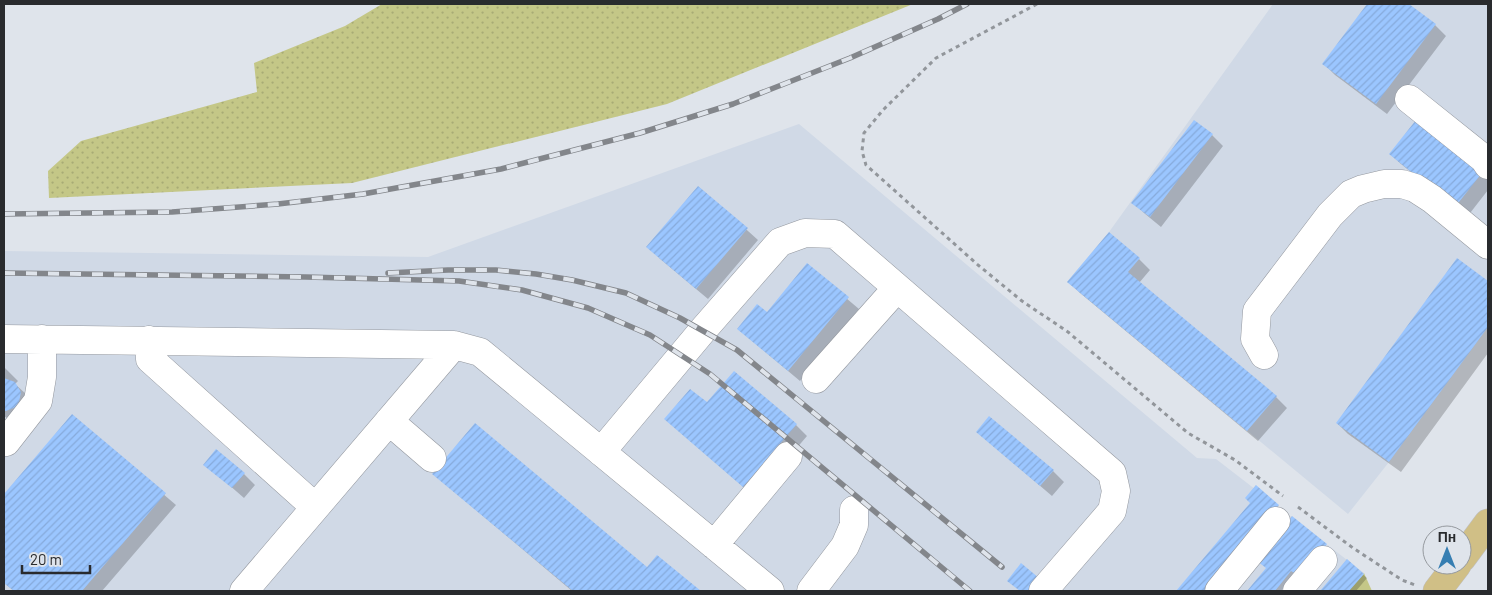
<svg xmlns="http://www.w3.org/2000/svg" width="1492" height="595" viewBox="0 0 1492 595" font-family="Barlow,sans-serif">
	<defs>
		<pattern id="park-dots" width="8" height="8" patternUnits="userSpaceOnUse" patternTransform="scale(1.25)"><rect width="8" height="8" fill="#c4c787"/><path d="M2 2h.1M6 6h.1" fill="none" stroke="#a8ab75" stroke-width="1.8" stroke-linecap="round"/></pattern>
		<pattern id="building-hatch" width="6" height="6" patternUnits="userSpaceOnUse" patternTransform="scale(1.25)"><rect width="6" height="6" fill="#9bc6ff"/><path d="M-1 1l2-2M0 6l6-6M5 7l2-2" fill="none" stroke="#86aadb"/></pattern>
	</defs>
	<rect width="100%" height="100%" fill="#dfe4eb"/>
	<path fill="#d0d9e6" d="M1273,4H1488V327L1389,462L1348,514L1067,282L1109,232Z
		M799,124L1197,458L1216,459L1364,573L1348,591H4V251L428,257Z"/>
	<path fill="#c4c787" d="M1364,573L1372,591H1348Z"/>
	<path fill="url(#park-dots)" d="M382,4H913L667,104L352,183L49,198L48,171L81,141L257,92L254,63L345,26Z"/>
	<path fill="#0003" d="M1369,4H1407L1435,25L1446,36L1387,114L1335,75L1324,64Z
		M1194,122L1212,135L1223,146L1161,227L1144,213L1133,202Z
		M1390,154L1482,174L1488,180V190L1467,217L1401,164Z
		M699,187L758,240L708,299L659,258Z
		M1139,259L1150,270L1139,283L1276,397L1287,408L1258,441L1080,293L1069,282Z
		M1457,260L1488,282V353L1401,472L1348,434L1337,423Z
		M807,265L859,309L800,381L738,329L767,314Z
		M4,367L18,381L15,384L26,394L12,422L4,416Z
		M707,404L796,425L807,436L755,497L665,419Z
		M72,416L176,505L102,591H14L4,583V496Z
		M977,432L1053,471L1064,482L1052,496Z
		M205,464L244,474L255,485L244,498Z
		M445,484L647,569L657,556L699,591H572Z
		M1293,518L1330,549L1295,574L1281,591H1249L1268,569Z
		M1347,561L1367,578L1356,591H1322Z"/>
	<path fill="url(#building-hatch)" d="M1367,4H1409L1436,24L1376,104L1322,64Z
		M1194,120L1213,134L1150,217L1131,203Z
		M1416,120L1482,173L1455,207L1389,154Z
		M698,186L748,228L696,289L646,247Z
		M1109,232L1140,258L1128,272L1277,396L1247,431L1067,282Z
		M1457,258L1488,281V327L1389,462L1336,423Z
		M807,263L849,297L788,371L737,329L757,304L767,312Z
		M734,371L797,424L743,487L664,419L690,389L707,402Z
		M4,378L15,382L21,392L19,402L16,407L6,411H4Z
		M72,414L166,493L82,591H14L4,583V494Z
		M989,416L1054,470L1040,486L976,432Z
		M475,423L647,567L657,555L701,591H573L432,474Z
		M216,449L245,473L232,488L203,465Z
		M1256,485L1279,505L1206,591H1176L1250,503L1245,498Z
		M1292,516L1327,544L1301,577L1291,571L1275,591H1247L1266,568L1257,561Z
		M1347,559L1364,574L1349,591H1320Z
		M1021,563L1045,583L1038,591H1020L1007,581Z"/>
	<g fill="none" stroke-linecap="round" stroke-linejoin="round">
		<g stroke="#94989f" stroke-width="29">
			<path id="minor" d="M1409,99L1484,159L1488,165
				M4,339L454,345L480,352L770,591
				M149,340L150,359L315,507
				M1264,355L1255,339L1257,311L1330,215L1351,194L1363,189L1384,184H1402L1415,188L1432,199L1488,245
				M816,379L897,288
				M389,421L432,458
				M6,442L38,401L42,377V339
				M601,452L703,330L780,242L805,233L835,234L1112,473L1116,491L1112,511L1043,591
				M714,545L788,456
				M244,591L454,345
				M811,591L845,546L854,525V510
				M1219,591L1276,521
				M1297,591L1323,560"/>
		</g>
		<g stroke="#bfbfc0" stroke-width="29">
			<path id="major" d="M1462,558L1488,523
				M1437,591L1457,565"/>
		</g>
		<path stroke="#92969b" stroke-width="3" stroke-dasharray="4 4" stroke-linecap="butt" d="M1037,4L936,58L883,110L864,133L862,151L866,165L978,265L1022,301L1068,332L1188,433L1235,460L1283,496
			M1298,507L1353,548L1402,580L1415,585"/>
		<use href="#minor" stroke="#fff" stroke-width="28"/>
		<use href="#major" stroke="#d0bf86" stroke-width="28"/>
		<g stroke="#83868b" stroke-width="5.5">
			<path id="rail" d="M4,214L172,212L278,204L363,194L501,169L640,133L733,104L850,58L938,19L967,4
				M4,273L306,277L459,281L522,290L588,308L650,335L710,374L970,591
				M388,273L448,270H496L536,274L572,280L626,293L680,318L737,350L1002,567"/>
		</g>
		<use href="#rail" stroke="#dfe4eb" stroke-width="4" stroke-dasharray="11" stroke-linecap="butt"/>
	</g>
	<rect width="1492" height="595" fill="none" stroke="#292b2e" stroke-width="10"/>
	<g transform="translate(1447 550)"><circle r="24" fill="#dfe4eb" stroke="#969a9f"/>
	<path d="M0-4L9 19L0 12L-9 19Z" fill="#367eb2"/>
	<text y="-8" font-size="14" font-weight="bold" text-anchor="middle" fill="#292b2e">Пн</text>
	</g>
	<path d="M22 565v8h68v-8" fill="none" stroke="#292b2e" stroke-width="2.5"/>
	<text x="30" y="565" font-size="15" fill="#292b2e" stroke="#dfe4eb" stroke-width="4" paint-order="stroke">20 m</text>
</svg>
